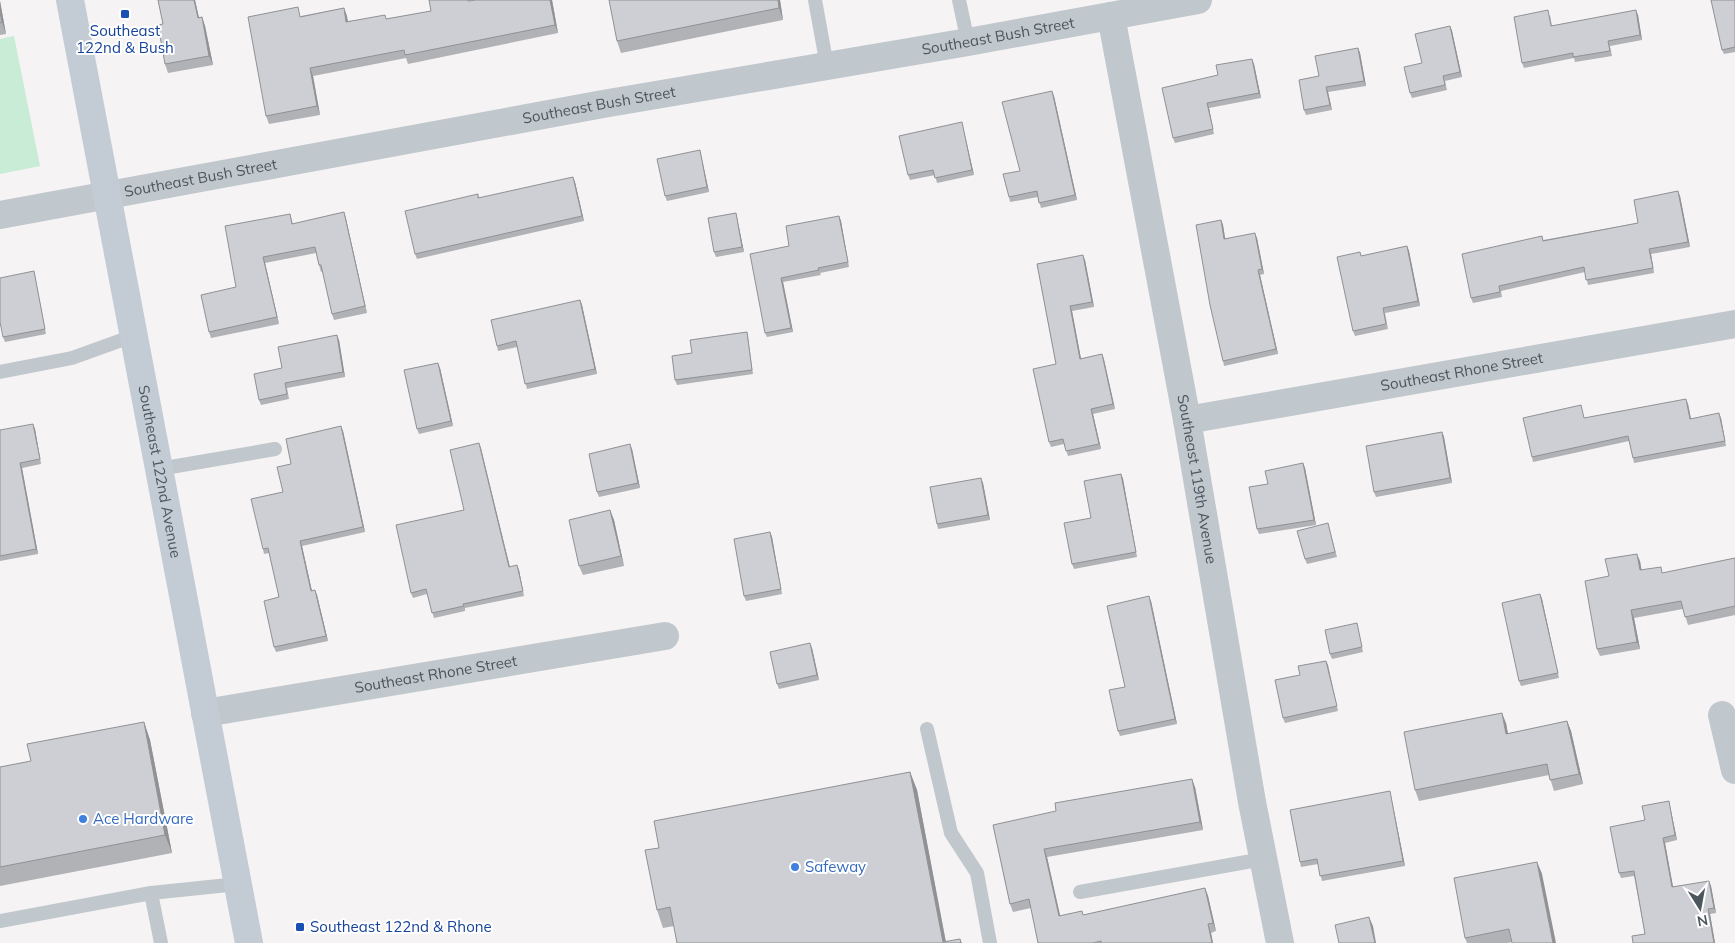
<svg xmlns="http://www.w3.org/2000/svg" width="1735" height="943" viewBox="0 0 1735 943" font-family="Mulish,sans-serif">
	<rect width="100%" height="100%" fill="#f5f3f3"/>
	<path fill="#c8ecd6" d="M14,36L40,166L0,174V39Z"/>
	<g fill="none" stroke-linecap="round" stroke-linejoin="round">
		<path stroke="#c0c7cd" stroke-width="14" d="M815,0L827,66
			M959,0L968,42
			M0,372L72,358L133,336
			M159,469L275,449
			M927,729L951,833L977,873L990,943
			M1080,892L1263,859
			M151,893L161,943
			M0,921L151,893L238,884"/>
		<g stroke="#c0c7cd" stroke-width="28">
			<path id="s1" d="M1111,16L1187,420L1252,802L1280,943"/>
			<path id="s2" d="M0,215L603,104L968,42L1198,0"/>
			<path id="s3" d="M1187,420L1735,324"/>
			<path id="s4" d="M205,713L665,636"/>
			<path d="M1722,715L1735,770"/>
		</g>
		<path stroke="#c3cbd4" stroke-width="28" id="s5" d="M70,0L249,943"/>
	</g>
	<path fill="#b0b2b6" d="M158,0H195L199,18L202,17L205,26L213,65L168,73L165,64L163,24Z
		M429,0H470V1L552,0L558,33L408,64L406,58L313,76L320,115L269,124L266,116L301,16L344,8L348,21L387,19L431,11Z
		M780,0L783,20L621,53L617,41Z
		M1735,0V52L1724,54L1722,50Z
		M0,1L6,34L0,35Z
		M1550,15L1552,26L1638,15L1642,40L1610,46L1612,56L1575,62L1574,58L1524,68L1522,63Z
		M1450,26L1452,31L1462,77L1445,81L1447,90L1412,98L1410,93L1422,63Z
		M1358,48L1360,53L1366,86L1328,92L1332,110L1306,115L1304,110L1319,76Z
		M1254,64L1261,98L1209,108L1214,134L1175,143L1173,138L1218,75Z
		M1054,96L1077,200L1041,208L1038,197L1010,202L1009,197Z
		M963,127L974,175L937,183L935,175L910,180L908,175Z
		M701,155L709,192L667,201L665,196Z
		M575,182L584,221L417,259L415,254L478,194L479,198Z
		M1680,196L1690,247L1651,254L1654,273L1588,285L1585,272L1501,291L1502,297L1473,303L1471,298L1542,236L1543,240L1638,223Z
		M344,212L346,219L367,313L334,320L332,314L323,271L321,272L319,265L316,253L265,263L279,324L211,338L209,332L236,287L290,214L293,224Z
		M839,216L841,221L849,267L820,273L821,275L783,282L793,332L767,337L765,333L789,246Z
		M737,218L744,252L716,257L714,252Z
		M1221,220L1223,225L1225,238H1257L1264,274L1260,275L1278,354L1224,366L1223,361Z
		M1407,246L1409,251L1420,306L1385,313L1388,329L1355,336L1353,331L1362,256Z
		M1085,260L1094,307L1072,311L1081,359L1102,354L1115,409L1093,414L1101,449L1068,456L1064,444L1051,447L1049,442L1056,364L1037,264Z
		M35,276L46,334L5,342L3,337Z
		M580,300L582,305L597,374L527,389L517,347L498,351L497,346Z
		M747,332L748,337L753,374L677,385L675,380L692,353Z
		M339,340L345,377L287,388L289,399L261,405L259,400L282,368Z
		M440,368L453,426L419,434L417,429Z
		M1688,404L1691,419L1721,418L1726,446L1634,463L1633,458L1629,441L1533,462L1532,457L1581,405L1584,418Z
		M35,429L41,464L22,468L38,554L0,561V430Z
		M343,431L365,532L302,546L312,591L317,595L328,641L276,652L274,647L279,597L269,553L264,554L263,549L283,492L291,464Z
		M1442,432L1444,437L1452,483L1376,497L1374,492Z
		M479,443L510,567L519,570L524,596L465,608V611L434,618L427,594L413,598L411,593L464,510Z
		M632,449L640,488L599,497L597,492Z
		M1303,463L1305,468L1316,525L1259,534L1257,529L1268,484Z
		M1121,474L1123,479L1137,557L1074,569L1072,564L1091,518Z
		M983,483L990,520L938,529L937,524Z
		M610,510L614,520L624,566L583,575L579,566Z
		M1328,523L1337,557L1307,564L1305,559Z
		M770,532L772,537L782,594L746,601L744,596Z
		M1735,558V615L1688,625L1683,609L1634,618L1640,649L1600,656L1597,649L1609,576L1640,561L1641,570L1663,573Z
		M1540,594L1542,599L1559,678L1521,686L1519,681Z
		M1151,601L1177,724L1120,736L1118,731L1125,687Z
		M1357,623L1363,652L1332,659L1330,654Z
		M812,648L819,680L779,689L777,684Z
		M1326,661L1338,711L1285,723L1283,718Z
		M1567,721L1571,731L1583,784L1554,791L1549,775L1419,801L1415,790L1506,723L1508,734Z
		M144,722L150,740L172,853L0,886V767L31,761Z
		M910,772L917,790L946,942L960,939L962,943H677L674,926L663,928L657,910L659,848Z
		M1195,787L1203,830L1047,857L1060,916L1082,911L1083,915L1205,888L1208,896L1216,931L1211,933L1213,943H1038L1031,908L1013,912L1010,904L993,825Z
		M1391,796L1405,866L1322,881L1318,864L1301,867L1300,862Z
		M1670,806L1677,840L1665,843L1673,887L1711,886L1716,913L1710,914L1715,943H1633L1645,934L1634,876L1621,878L1619,873L1645,820Z
		M1537,862L1542,874L1512,942L1508,943H1467L1465,938Z"/>
	<path fill="#909194" d="M194,0H195L201,27L198,18Z
		M550,0H552L558,33L555,25Z
		M778,0H780L783,20L779,8Z
		M0,1L6,34L2,22L0,11Z
		M344,8L347,16L349,30L346,22Z
		M1636,10L1638,15L1642,40L1640,35Z
		M202,17L205,26L213,65L209,56Z
		M1450,26L1452,31L1462,77L1460,72Z
		M1358,48L1360,53L1366,86L1364,81Z
		M1252,59L1254,64L1261,98L1259,93Z
		M310,68L313,76L320,115L317,106Z
		M1326,87L1328,92L1332,110L1330,105Z
		M1052,91L1054,96L1077,200L1075,195Z
		M1207,103L1209,108L1214,134L1213,129Z
		M962,122L963,127L974,175L972,170Z
		M700,150L701,155L709,192L707,187Z
		M573,177L575,182L584,221L582,216Z
		M1678,191L1680,196L1690,247L1688,242Z
		M344,212L346,219L367,313L365,306Z
		M736,213L737,218L744,252L742,247Z
		M839,216L841,221L849,267L848,262Z
		M1221,220L1223,225L1226,244L1224,239Z
		M1255,233L1257,238L1264,274L1262,269Z
		M1407,246L1409,251L1420,306L1418,301Z
		M1649,249L1651,254L1654,273L1653,268Z
		M1083,255L1085,260L1094,307L1092,302Z
		M263,257L265,263L279,324L277,317Z
		M1258,270L1260,275L1278,354L1276,349Z
		M781,278L783,282L793,332L791,328Z
		M580,300L582,305L597,374L595,369Z
		M1070,306L1072,311L1082,364L1080,359Z
		M337,335L339,340L345,377L343,372Z
		M1102,354L1104,359L1115,409L1113,404Z
		M438,363L440,368L453,426L451,421Z
		M1686,399L1688,404L1692,424L1690,419Z
		M1091,409L1093,414L1101,449L1099,444Z
		M1719,413L1721,418L1726,446L1725,441Z
		M33,424L35,429L41,464Z
		M341,426L343,431L365,532L363,527Z
		M1442,432L1444,437L1452,483L1450,478Z
		M479,443L481,448L511,572L509,567Z
		M630,444L632,449L640,488L638,483Z
		M20,463L22,468L38,554L36,549Z
		M1303,463L1305,468L1316,525L1314,520Z
		M1121,474L1123,479L1137,557L1136,552Z
		M981,478L983,483L990,520L988,515Z
		M610,510L614,520L624,566L621,556Z
		M770,532L772,537L782,594L781,589Z
		M300,541L302,546L313,596L311,591Z
		M1637,554L1640,561L1643,578L1640,570Z
		M517,565L519,570L524,596L523,591Z
		M315,590L317,595L328,641L326,636Z
		M1540,594L1542,599L1559,678L1558,673Z
		M1149,596L1151,601L1177,724L1175,719Z
		M1631,610L1634,618L1640,649L1637,642Z
		M810,643L812,648L819,680L817,675Z
		M1326,661L1328,665L1338,711L1337,706Z
		M1502,713L1506,723L1510,745L1506,734Z
		M1567,721L1571,731L1583,784L1579,774Z
		M144,722L150,740L172,853L165,835Z
		M910,772L917,790L946,943H943Z
		M1192,779L1195,787L1203,830L1200,822Z
		M1390,791L1405,866L1403,861Z
		M1669,801L1670,806L1677,840L1675,835Z
		M1663,838L1665,843L1674,892L1672,887Z
		M1044,849L1047,857L1062,924L1059,916Z
		M1537,862L1542,874L1556,943H1553Z
		M1709,881L1711,886L1716,913L1714,908Z
		M1205,888L1208,896L1216,931L1213,923Z
		M1708,909L1710,914L1715,943H1714Z
		M1369,917L1373,926L1376,943H1375Z
		M1208,924L1211,933L1213,943H1212Z"/>
	<path fill="#cdcfd4" stroke="#909194" d="M158,0H194L198,18L202,17L209,56L165,64L158,25L163,24Z
		M429,0H468V1L476,0H550L555,25L405,55L404,50L310,68L317,106L266,116L248,17L298,7L300,17L344,8L346,22L385,15L386,19L431,11Z
		M609,0H778L779,8L617,41Z
		M1711,0H1735V47L1722,50Z
		M1548,10L1551,26L1636,10L1640,35L1608,41L1610,51L1573,57V53L1522,63L1514,17Z
		M0,11L2,22L0,23Z
		M1450,26L1460,72L1443,76L1445,85L1410,93L1404,67L1422,63L1415,34Z
		M1358,48L1364,81L1326,87L1330,105L1304,110L1299,80L1319,76L1315,56Z
		M1252,59L1259,93L1207,103L1213,129L1173,138L1162,88L1218,75L1216,65Z
		M1052,91L1075,195L1039,203L1037,191L1009,197L1003,174L1020,171L1002,102Z
		M962,122L972,170L935,178L933,170L908,175L899,136Z
		M700,150L707,187L665,196L657,159Z
		M573,177L582,216L415,254L405,211L478,194V198Z
		M1678,191L1688,242L1649,249L1653,268L1586,280L1584,267L1499,286L1500,292L1471,298L1462,254L1542,236L1543,241L1638,223L1634,200Z
		M344,212L365,306L332,314L321,265H319L315,247L263,257L277,317L209,332L201,295L236,287L225,226L290,214L292,224Z
		M736,213L742,247L714,252L708,218Z
		M839,216L848,262L818,268L819,270L781,278L791,328L765,333L750,254L789,246L786,226Z
		M1221,220L1224,239L1255,233L1262,269L1258,270L1276,349L1223,361L1210,305L1196,225Z
		M1407,246L1418,301L1383,308L1386,324L1353,331L1337,257L1360,252L1361,256Z
		M1083,255L1092,302L1070,306L1080,359L1102,354L1113,404L1091,409L1099,444L1066,451L1063,439L1049,442L1033,369L1056,364L1037,264Z
		M34,271L45,329L3,337L0,322V278Z
		M580,300L595,369L525,384L516,341L497,346L491,320Z
		M747,332L752,370L675,380L672,356L692,353L690,340Z
		M337,335L343,372L285,383L287,394L259,400L254,374L282,368L278,347Z
		M438,363L451,421L417,429L404,370Z
		M1686,399L1690,419L1719,413L1725,441L1633,458L1628,436L1532,457L1523,418L1581,405L1584,418Z
		M33,424L40,459L20,463L36,549L0,556V430Z
		M341,426L363,527L300,541L311,591L315,590L326,636L274,647L264,601L279,597L268,548L263,549L251,499L283,492L277,467L291,464L286,439Z
		M1442,432L1450,478L1374,492L1366,446Z
		M479,443L509,567L517,565L523,591L463,604L464,606L432,613L426,589L411,593L396,525L464,510L450,450Z
		M630,444L638,483L597,492L589,454Z
		M1303,463L1314,520L1257,529L1249,487L1268,484L1265,471Z
		M1121,474L1136,552L1072,564L1064,523L1091,518L1084,481Z
		M981,478L988,515L937,524L930,487Z
		M610,510L621,556L579,566L569,520Z
		M1328,523L1335,552L1305,559L1297,531Z
		M770,532L781,589L744,596L734,539Z
		M1637,554L1640,570L1661,567L1662,573L1735,558V606L1685,617L1681,601L1631,610L1637,642L1597,649L1585,581L1609,576L1605,559Z
		M1540,594L1558,673L1519,681L1502,603Z
		M1149,596L1175,719L1118,731L1109,690L1125,687L1107,606Z
		M1357,623L1362,647L1330,654L1325,630Z
		M810,643L817,675L777,684L770,652Z
		M1326,661L1337,706L1283,718L1275,680L1300,675L1298,666Z
		M1502,713L1506,734L1567,721L1579,774L1550,780L1547,764L1415,790L1404,732Z
		M144,722L165,835L0,867V767L31,761L27,744Z
		M910,772L943,942L960,939L961,943H677L670,907L657,910L645,850L659,848L654,821Z
		M1192,779L1200,822L1044,849L1059,916L1082,911L1083,915L1205,888L1213,923L1208,924L1212,943H1101V941L1093,943H1038L1029,899L1010,904L993,825L1056,811L1055,803Z
		M1390,791L1403,861L1320,876L1317,859L1300,862L1290,810Z
		M1669,801L1675,835L1663,838L1672,887L1709,881L1714,908L1708,909L1714,943H1633L1632,936L1645,934L1634,871L1619,873L1610,827L1645,820L1642,806Z
		M1537,862L1553,943H1512L1509,929L1465,938L1454,878Z
		M1369,917L1375,943H1339L1335,925Z"/>
	<g fill="#1a4fb4" stroke="#fff" stroke-width="2">
		<rect x="120" y="9" width="10" height="10" rx="2.5"/>
		<rect x="295" y="922" width="10" height="10" rx="2.5"/>
	</g>
	<g fill="#3f7fe0" stroke="#fff" stroke-width="2">
		<circle cx="83" cy="819" r="5"/>
		<circle cx="795" cy="867" r="5"/>
	</g>
	<g text-anchor="middle" stroke-width="4" stroke-linejoin="round" paint-order="stroke">
		<g font-size="15" fill="#164399" stroke="#fff">
			<text x="125" y="36">Southeast<tspan x="125" dy="17">122nd &amp; Bush</tspan></text>
			<text x="310" y="932" text-anchor="start">Southeast 122nd &amp; Rhone</text>
		</g>
		<g font-size="15" fill="#4c565e" stroke="#fff">
			<text dy="5" stroke="none"><textPath href="#s2" startOffset="1014">Southeast Bush Street</textPath></text>
			<text dy="5" stroke="none"><textPath href="#s2" startOffset="609">Southeast Bush Street</textPath></text>
			<text dy="5" stroke="none"><textPath href="#s2" startOffset="204">Southeast Bush Street</textPath></text>
			<text dy="5" stroke="none"><textPath href="#s3" startOffset="279">Southeast Rhone Street</textPath></text>
			<text dy="5" stroke="none"><textPath href="#s5" startOffset="480">Southeast 122nd Avenue</textPath></text>
			<text dy="5" stroke="none"><textPath href="#s1" startOffset="471">Southeast 119th Avenue</textPath></text>
			<text dy="5" stroke="none"><textPath href="#s4" startOffset="234">Southeast Rhone Street</textPath></text>
		</g>
		<g font-size="15" fill="#366cbe" stroke="#fff" text-anchor="start">
			<text x="93" y="824">Ace Hardware</text>
			<text x="805" y="872">Safeway</text>
		</g>
	</g>
	<g transform="translate(1700 908) rotate(169)" stroke="#ffffff" stroke-width="4" paint-order="stroke">
	<path d="M0-4L9 19L0 12L-9 19Z" fill="#4c565e"/>
	<text y="-8" font-size="14" font-weight="bold" text-anchor="middle" fill="#4c565e">N</text>
	</g>
</svg>
